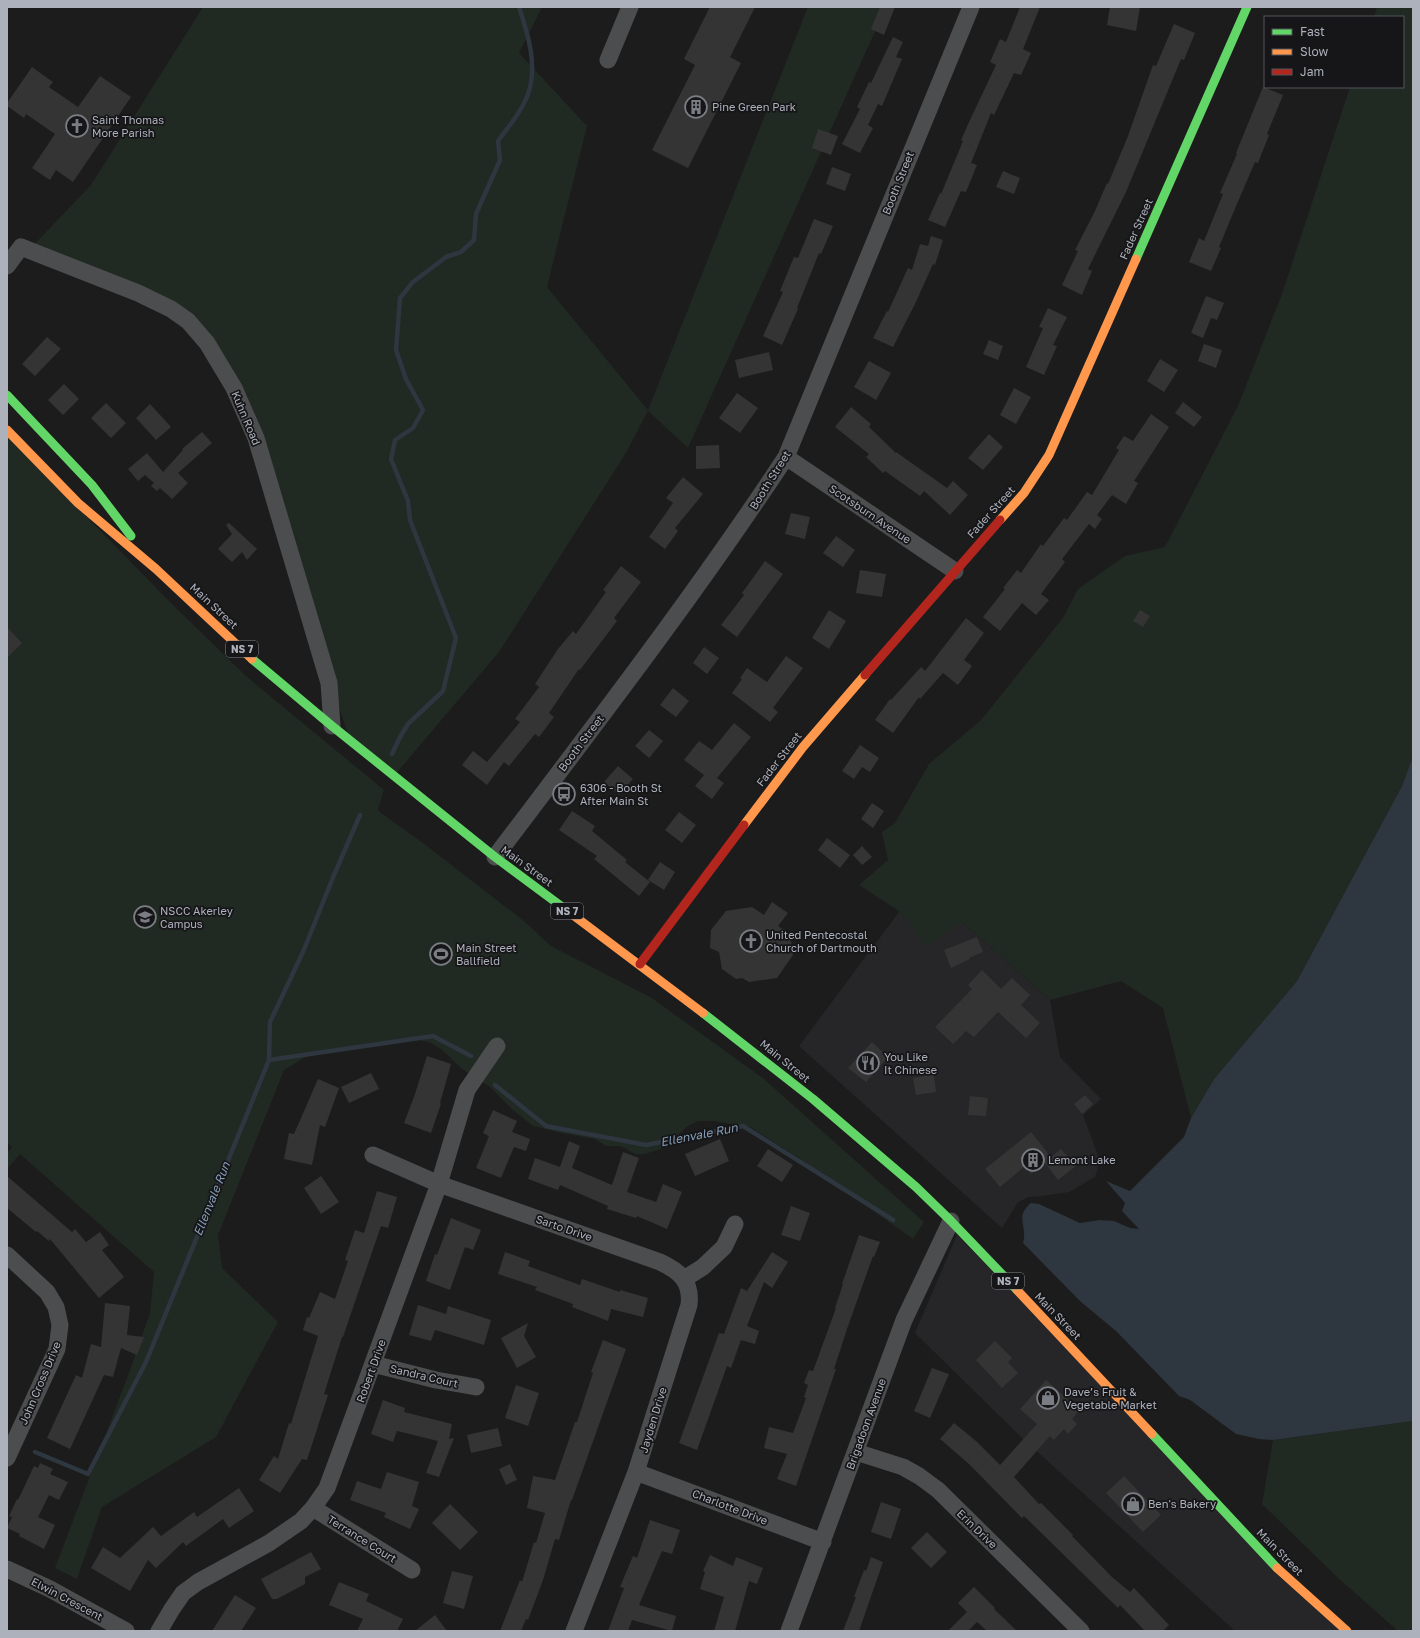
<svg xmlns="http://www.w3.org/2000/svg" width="1420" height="1638" viewBox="0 0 1420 1638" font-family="'Golos Text',sans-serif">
	<rect width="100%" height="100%" fill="#1c1c1c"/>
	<path fill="#262628" d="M899,912L962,922L1050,1000L1060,1057L1101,1099L1083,1115L1100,1161L1095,1177L1069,1192L1042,1196L1028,1197L1018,1202L1002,1228L799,1046Z
		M957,1235L1344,1631H1235L1021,1437L915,1333Z"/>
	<path fill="#212923" d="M203,7H542L519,53L587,126L547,287L648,410L808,7H886L688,448L648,411L626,453L499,652L394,776L349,737L241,415L186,319L26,253L91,185Z
		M1377,7H1413V756L1402,786L1297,981L1214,1079L1191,1118L1163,1008L1121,981L1050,1000L962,922L926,947L902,913L859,885L888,860L882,832L895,823L929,764L981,720L1063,618L1078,589L1125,556L1165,547L1238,406L1282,294L1350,87H1403V17H1374Z
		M7,435L170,602L247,677L384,790L378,809L381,813L423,843L524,921L551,946L652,998L764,1079L924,1222L913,1239L799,1158L750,1127L713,1121H698L688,1126L669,1143L661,1149L645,1154H635L621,1146H606L595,1139L562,1133L533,1126L513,1110L490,1087L462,1069L441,1049L431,1043L418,1040L338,1048L309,1055L284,1070L218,1235L222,1268L278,1322L216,1437L102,1507L77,1579L55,1568L129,1373L150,1313L154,1272L20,1154L7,1169V1153L12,1147L7,1143Z
		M1413,1421V1631H1398L1338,1578L1262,1504L1273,1440Z"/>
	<path fill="#2e363f" d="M1413,756V1421L1273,1440L1259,1439L1236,1434L1190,1400L1179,1396L1116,1331L1081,1302L1023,1243C1028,1226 1014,1217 1031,1203L1039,1204L1080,1223L1099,1220L1114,1221L1130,1228L1139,1229L1122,1211L1125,1203L1106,1181L1130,1191L1184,1137L1191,1118L1214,1079L1297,981L1402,786Z"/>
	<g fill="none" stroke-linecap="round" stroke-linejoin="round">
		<path stroke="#2e363f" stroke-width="4.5" d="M392,754L400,737L408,724L443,691L456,638L410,520L408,501L391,459L395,440L413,428L423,410L406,379L396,350L400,298L413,282L446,257L461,252L474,240L476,214L500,160L498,141C509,126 522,111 528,94C538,66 528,34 519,7
			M269,1060L270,1022L303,952L334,875L360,815
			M495,1085L546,1126L646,1145L743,1126L893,1220
			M35,1452L88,1474L146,1362L269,1060L433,1036L471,1056"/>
	</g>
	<path fill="#343434" d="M710,7H755L730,57L741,63L688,168L652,150L695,65L684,59Z
		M880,7H895L884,35L871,29Z
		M1020,7H1040L1023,49L1031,53L1021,75L1014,73L994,115L991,113L971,163L977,165L966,192L961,191L945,227L928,220L940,193L941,194L963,141L961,140L969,122L996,65L990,62L1000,39L1006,42Z
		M1110,7H1140L1136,31L1107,25Z
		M1174,24L1195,33L1184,60L1181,59L1126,192L1088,269L1092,271L1082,295L1062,285L1078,251L1075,250L1095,211L1107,183L1108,184L1128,136L1153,65L1156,66Z
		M893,37L903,42L896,57L902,59L882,106L878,104L868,125L873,128L860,153L842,144L860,109L857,107L869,82L871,83Z
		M32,67L53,82L49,87L78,107L100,76L131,97L73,182L56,170L50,180L32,168L55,134L26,114L24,118L7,106V103Z
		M1263,87L1283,95L1267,134L1269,135L1258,163L1255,162L1234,211L1219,247L1221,248L1211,271L1189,262L1199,238L1204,241L1223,194L1220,193L1237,154L1236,153Z
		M818,129L838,136L831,155L812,148Z
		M832,167L851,174L845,191L826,184Z
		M1003,171L1020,178L1014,194L996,187Z
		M814,219L833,226L821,254L819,253L797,308L798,309L782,345L763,336L783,292L780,291L794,257L798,258Z
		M931,236L943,240L935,265L933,264L915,304L893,347L873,338L887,311L888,312L908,268L912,270L920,244L928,246Z
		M1206,296L1224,303L1217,320L1211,318L1203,338L1191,333Z
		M1048,308L1067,317L1053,345L1057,346L1044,375L1026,367L1043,328L1039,327Z
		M47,337L61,349L35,376L22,364Z
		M989,340L1003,346L998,360L983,354Z
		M1204,344L1222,350L1216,368L1198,361Z
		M769,352L773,370L739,378L735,360Z
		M1160,359L1178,370L1164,392L1147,381Z
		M869,361L891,373L876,400L854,387Z
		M64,384L79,399L63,415L48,400Z
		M1014,388L1031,397L1016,424L1000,415Z
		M737,393L758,408L740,433L719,418Z
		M1183,402L1202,417L1194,427L1175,413Z
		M106,403L126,423L111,438L91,418Z
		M150,404L171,427L156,440L136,418Z
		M851,407L871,424L869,427L896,453V452L947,488L953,481L968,495L950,515L924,491L920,496L885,471L883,473L866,457L869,454L835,427Z
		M1151,414L1169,427L1134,481L1138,483L1126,504L1112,495L1097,515L1102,519L1095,529L1089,524L1062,559L1065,562L1041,594L1049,600L1036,615L1022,603L1000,631L983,617L1005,589L1003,588L1017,570L1021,573L1041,544L1043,546L1064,518L1067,520L1087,492L1092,495L1119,450L1116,448L1124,436L1133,441Z
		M202,432L212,443L178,473L188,483L172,499L160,488L157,491L151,486L154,483L145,475L138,481L128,469L147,453L163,472L183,450L182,449Z
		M989,434L1003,447L983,470L968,458Z
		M719,445L720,468L696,469V446Z
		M683,477L703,494L675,528L678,531L665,549L649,537L673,503L666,498Z
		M791,513L810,517L805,539L785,534Z
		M229,523L257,549L247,560L242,552L232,562L218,549L232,534L226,525Z
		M836,536L855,550L843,567L823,553Z
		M765,561L783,574L737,637L721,625L744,595L742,593Z
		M621,566L641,582L614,618L617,621L580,670L579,669L549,713L554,717L539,737L535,734L509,766L504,762L487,785L462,765L473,751L487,762L520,722L515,719L539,687L535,684L558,649L573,631L576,634L606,592L603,590Z
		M860,570L886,574L882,597L856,593Z
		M829,610L846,621L829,649L812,638Z
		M1140,610L1150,616L1143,627L1133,621Z
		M966,618L984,633L964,660L972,666L958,685L943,673L920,699L919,697L893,733L875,720L890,699L891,700L921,667L925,671Z
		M7,627L22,643L7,658Z
		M704,647L719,658L707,674L693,663Z
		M786,656L803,668L773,708L778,712L770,722L732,693L742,679L740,678L747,668L767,682Z
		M673,688L689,701L676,717L660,705Z
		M734,723L751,737L717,778L724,783L712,799L695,786L704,775L684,760L699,741L712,750Z
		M649,730L663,741L649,758L635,746Z
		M860,745L879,758L870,772L862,767L854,779L842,771Z
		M618,766L633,779L619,795L604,782Z
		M872,803L884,811L873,828L861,819Z
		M572,811L595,826L592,831L627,860L625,862L650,882L639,896L594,859L597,856L559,830Z
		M679,812L696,825L682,843L665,830Z
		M827,838L850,855L840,868L818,850Z
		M862,846L872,857L862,865L853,855Z
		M660,862L675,872L664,890L648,880Z
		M772,902L788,913L778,926L790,934L793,955L777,978L749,982L742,978L736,979L722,969L719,952L710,948L711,930L726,911L752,907L764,915Z
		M977,937L983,952L969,958L970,959L951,968L944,950Z
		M982,970L1001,989L1012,978L1030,995L1021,1005L1040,1023L1026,1038L998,1012L974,1037L966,1031L953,1044L935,1027L972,989L968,985Z
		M872,1042L888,1057L866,1082L848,1068Z
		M427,1056L451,1064L440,1103L441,1104L431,1133L404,1123L415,1094Z
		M371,1073L379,1089L349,1103L341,1087Z
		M934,1074L936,1092L916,1095L913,1078Z
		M318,1079L339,1088L325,1127L320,1125L312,1165L284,1159L289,1133L294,1134Z
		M1085,1095L1093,1104L1082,1114L1074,1104Z
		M970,1096L988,1098L986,1116L968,1115Z
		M493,1110L517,1121L512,1132L530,1139L526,1151L514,1147L501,1178L476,1168L489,1136L483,1133Z
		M1031,1132L1051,1157L1061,1149L1076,1166L1058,1180L1045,1163L1031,1174L1025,1166L1000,1187L985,1169Z
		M720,1139L729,1161L695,1176L685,1154Z
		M569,1141L580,1146L572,1168L612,1185L623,1152L639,1158L627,1192L656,1202L663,1184L682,1192L667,1229L637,1216L636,1218L607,1209L608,1206L560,1185L558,1190L528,1179L535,1158L560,1167Z
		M768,1149L793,1165L782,1182L757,1166Z
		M7,1176L72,1232L75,1229L86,1242L100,1232L109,1245L102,1250L124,1277L99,1298L50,1239L49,1241L37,1231L36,1232L7,1208Z
		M321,1176L339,1202L321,1214L304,1188Z
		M377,1191L397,1197L388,1228L381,1226L348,1322L343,1337H342L324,1394L328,1395L307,1460L302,1459L280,1493L259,1480L274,1456L278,1459L289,1423L291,1424L318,1336L303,1330L307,1317L309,1318L320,1292L335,1299L348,1261L345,1260L355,1230L364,1233Z
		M791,1206L810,1213L800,1241L781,1235Z
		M451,1218L481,1230L473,1250L465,1247L450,1290L426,1281L435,1254L437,1255Z
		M859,1235L880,1242L874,1257L873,1256L847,1329L834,1369H836L796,1486L777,1479L787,1454L764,1448L769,1427L793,1433L806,1398L804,1397L808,1385L804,1383L809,1370L813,1371L836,1308H835L843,1284H842Z
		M505,1252L530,1261L528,1266L580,1285L582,1279L620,1292V1290L648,1298L643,1317L611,1309L608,1321L572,1307L573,1304L535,1290L537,1287L498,1274Z
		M772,1252L788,1262L772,1288L764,1282L747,1326L759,1331L755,1344L741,1340L731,1368L727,1366L697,1450L679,1443L719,1333L724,1334L741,1288L747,1291Z
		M105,1303L130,1306L127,1335L144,1337L137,1355L121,1348L113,1377L104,1375L70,1449L47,1438L76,1375L82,1378L91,1344L101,1347Z
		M418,1305L446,1314L448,1306L491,1320L484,1345L435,1330L431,1341L409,1335Z
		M528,1323L524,1336L536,1357L517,1368L501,1338Z
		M603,1340L626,1349L572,1500H571L559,1540L555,1539L543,1580L528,1620L526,1619L521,1631H500L520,1580L522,1582L534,1542L536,1543L545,1513L527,1508L533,1476L555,1480L575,1422H577L593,1373L591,1372Z
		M995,1341L1012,1358L1008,1362L1018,1373L1002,1388L976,1360Z
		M932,1368L949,1374L930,1418L914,1411Z
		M1046,1380L1080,1410L1072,1419L1077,1424L1068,1434L1064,1429L1054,1440L1050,1436L1014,1477L1039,1504L1041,1503L1073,1535L1072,1536L1112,1577L1130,1592L1134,1588L1169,1625L1163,1631H1145L1120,1605L1118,1608L1024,1516L1022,1518L969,1464L940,1439L954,1423L976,1441L1000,1465L1037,1424L1020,1409Z
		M516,1385L539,1393L528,1426L505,1418Z
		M383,1400L405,1408L404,1412L452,1424L449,1439L454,1438L439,1477L426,1473L438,1441L397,1431L393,1442L371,1434Z
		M498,1428L502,1446L471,1453L467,1435Z
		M40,1463L53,1469L50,1474L68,1482L59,1500L49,1495L38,1517L55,1525L44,1549L19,1536L20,1534L7,1528L12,1517L9,1516L17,1499L18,1500L34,1466L38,1468Z
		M510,1464L517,1480L506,1485L499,1469Z
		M387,1472L419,1482L412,1506L419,1509L410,1529L384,1517L386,1513L350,1500L357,1481L381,1489Z
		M1124,1476L1161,1515L1143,1532L1106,1493Z
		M239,1488L254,1511L229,1528L223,1519L186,1546L183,1542L156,1568L148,1560L130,1591L91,1568L103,1547L120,1558L153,1527L161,1536L194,1512L197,1517Z
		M881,1502L901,1509L891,1539L871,1532Z
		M450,1504L478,1532L460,1550L432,1523Z
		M650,1520L680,1530L672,1554L662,1551L639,1605L676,1616L672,1631L632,1620L628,1631H608L624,1588L620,1587L633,1556L637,1558Z
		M927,1532L947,1552L931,1568L911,1548Z
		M311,1552L321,1569L305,1577V1584L277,1599H272L261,1579Z
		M710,1555L733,1566L736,1557L763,1568L757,1584L749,1581L735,1631H714L724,1597L700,1589L705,1572L703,1571Z
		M871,1557L883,1562L859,1631H843L856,1597H854L864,1570L866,1571Z
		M452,1571L473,1576L464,1609L443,1603Z
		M339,1582L369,1594L366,1601L403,1619L397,1631H357L363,1619L329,1605Z
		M974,1587L995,1608L994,1609L1017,1631H987L977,1622L968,1631H948L967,1612L958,1603Z
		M235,1595L256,1608L241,1631H212Z
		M435,1615L447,1631H415Z"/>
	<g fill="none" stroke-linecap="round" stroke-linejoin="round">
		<path stroke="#4c4d4f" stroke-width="17" d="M608,60L630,7
			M7,266L21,247L138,293L171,309L188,321L207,343L234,388L256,438L329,683L332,726
			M786,457L955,571
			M495,857C594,726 695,595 786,457L971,7
			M373,1155L439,1184L660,1262C679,1271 692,1281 689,1305L636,1472L574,1631
			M7,1255L47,1292L56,1307L60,1325L57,1349L7,1458
			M684,1279L703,1267L724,1247L735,1224
			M373,1364L436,1380L476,1387
			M856,1452L903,1467L919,1476L938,1490L1081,1631
			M636,1472L823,1542
			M313,1508L412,1570
			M7,1569L50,1589L126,1631
			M159,1631L172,1609L183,1593L198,1582L269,1543L301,1521L313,1508L327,1488L439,1184L467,1090L497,1046
			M789,1631L904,1320L951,1221"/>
		<path stroke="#63d668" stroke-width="9" d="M1136,259L1247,7
			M7,395L92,485L131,536
			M252,659L332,726L495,857L565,909
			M703,1013L813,1099L916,1187L951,1221L1017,1290
			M1152,1434L1277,1568"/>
		<path stroke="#ff974d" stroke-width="9" d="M7,430L78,503L156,569L252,659
			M1000,520L1024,493L1049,455L1136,259
			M744,825L803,747L865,675
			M565,909L703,1013
			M1017,1290L1152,1434
			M1277,1568L1347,1631"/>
		<path stroke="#b3261e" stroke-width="9" d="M865,675L1000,520
			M640,964L744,825"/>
	</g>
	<defs>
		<g id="building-ring" transform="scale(1.15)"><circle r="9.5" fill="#161618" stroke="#7a7d84" stroke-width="1.5"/><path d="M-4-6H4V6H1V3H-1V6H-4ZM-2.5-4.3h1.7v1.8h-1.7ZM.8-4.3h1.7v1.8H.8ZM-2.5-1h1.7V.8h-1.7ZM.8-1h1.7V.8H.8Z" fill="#7a7d84"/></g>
		<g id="church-ring" transform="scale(1.15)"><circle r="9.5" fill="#161618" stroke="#7a7d84" stroke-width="1.5"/><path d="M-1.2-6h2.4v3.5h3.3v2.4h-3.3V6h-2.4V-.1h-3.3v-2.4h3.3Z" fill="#7a7d84"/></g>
		<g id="bus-ring" transform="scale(1.15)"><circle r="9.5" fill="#161618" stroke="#7a7d84" stroke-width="1.5"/><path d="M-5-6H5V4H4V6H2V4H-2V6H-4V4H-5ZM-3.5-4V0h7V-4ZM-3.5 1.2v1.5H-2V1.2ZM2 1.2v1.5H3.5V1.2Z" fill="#7a7d84"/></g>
		<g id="university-ring" transform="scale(1.15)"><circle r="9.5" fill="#161618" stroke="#7a7d84" stroke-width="1.5"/><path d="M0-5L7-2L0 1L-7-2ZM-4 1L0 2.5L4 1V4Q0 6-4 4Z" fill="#7a7d84"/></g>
		<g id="stadium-ring" transform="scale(1.15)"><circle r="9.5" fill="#161618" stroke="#7a7d84" stroke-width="1.5"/><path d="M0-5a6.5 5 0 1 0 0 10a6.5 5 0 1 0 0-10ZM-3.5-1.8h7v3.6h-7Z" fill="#7a7d84"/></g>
		<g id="restaurant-ring" transform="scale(1.15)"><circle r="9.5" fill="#161618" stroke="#7a7d84" stroke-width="1.5"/><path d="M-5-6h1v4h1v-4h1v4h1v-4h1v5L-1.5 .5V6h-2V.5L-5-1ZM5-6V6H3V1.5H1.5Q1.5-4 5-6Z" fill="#7a7d84"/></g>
		<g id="shop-ring" transform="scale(1.15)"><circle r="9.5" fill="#161618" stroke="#7a7d84" stroke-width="1.5"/><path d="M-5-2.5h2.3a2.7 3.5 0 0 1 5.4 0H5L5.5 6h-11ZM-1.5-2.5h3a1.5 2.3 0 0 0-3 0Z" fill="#7a7d84"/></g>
	</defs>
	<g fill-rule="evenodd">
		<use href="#building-ring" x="696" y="107"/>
		<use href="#church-ring" x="77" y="126"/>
		<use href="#bus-ring" x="564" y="794"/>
		<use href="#university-ring" x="145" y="917"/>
		<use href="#church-ring" x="751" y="941"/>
		<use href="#stadium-ring" x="441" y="954"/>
		<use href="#restaurant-ring" x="868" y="1063"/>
		<use href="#building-ring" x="1033" y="1160"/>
		<use href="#shop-ring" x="1048" y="1398"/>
		<use href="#shop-ring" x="1133" y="1504"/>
	</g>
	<g text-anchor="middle" stroke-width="3.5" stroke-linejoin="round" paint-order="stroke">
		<g fill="#161618" stroke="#80828b" stroke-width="1">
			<rect x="226" y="641" width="32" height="16" rx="3"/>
			<rect x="551" y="903" width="32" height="16" rx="3"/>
			<rect x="992" y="1273" width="32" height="16" rx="3"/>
		</g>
		<g font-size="10" font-weight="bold" fill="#adb1bc">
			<text x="242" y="653">NS 7</text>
			<text x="567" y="915">NS 7</text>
			<text x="1008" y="1285">NS 7</text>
		</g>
		<g font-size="11" fill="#adb1bc" stroke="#161618" text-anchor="start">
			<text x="712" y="111">Pine Green Park</text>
			<text x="92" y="124">Saint Thomas<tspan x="92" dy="13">More Parish</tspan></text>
			<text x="580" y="792">6306 - Booth St<tspan x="580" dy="13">After Main St</tspan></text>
			<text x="160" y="915">NSCC Akerley<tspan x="160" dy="13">Campus</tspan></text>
			<text x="766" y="939">United Pentecostal<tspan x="766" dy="13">Church of Dartmouth</tspan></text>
			<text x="456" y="952">Main Street<tspan x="456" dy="13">Ballfield</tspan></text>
			<text x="884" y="1061">You Like<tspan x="884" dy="13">It Chinese</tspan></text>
			<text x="1048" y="1164">Lemont Lake</text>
			<text x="1064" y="1396">Dave’s Fruit &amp;<tspan x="1064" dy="13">Vegetable Market</tspan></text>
			<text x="1148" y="1508">Ben's Bakery</text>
		</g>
		<g font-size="11" fill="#adb1bc" stroke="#161618">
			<text transform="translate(898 183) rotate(-68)" y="4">Booth Street</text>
			<text transform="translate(1136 229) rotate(-66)" y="4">Fader Street</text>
			<text transform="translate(246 418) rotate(67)" y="4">Kuhn Road</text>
			<text transform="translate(770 480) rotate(-58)" y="4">Booth Street</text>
			<text transform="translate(991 512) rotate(-48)" y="4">Fader Street</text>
			<text transform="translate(870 514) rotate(34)" y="4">Scotsburn Avenue</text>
			<text transform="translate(214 606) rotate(43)" y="4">Main Street</text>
			<text transform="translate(581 743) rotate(-53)" y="4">Booth Street</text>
			<text transform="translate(779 759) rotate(-52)" y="4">Fader Street</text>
			<text transform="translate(527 866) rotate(36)" y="4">Main Street</text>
			<text transform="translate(785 1061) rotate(39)" y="4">Main Street</text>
			<text transform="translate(564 1228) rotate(19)" y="4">Sarto Drive</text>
			<text transform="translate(1058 1316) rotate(46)" y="4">Main Street</text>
			<text transform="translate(371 1371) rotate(-70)" y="4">Robert Drive</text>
			<text transform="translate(424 1376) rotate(13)" y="4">Sandra Court</text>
			<text transform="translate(40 1383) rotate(-67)" y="4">John Cross Drive</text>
			<text transform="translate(653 1420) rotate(-73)" y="4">Jayden Drive</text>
			<text transform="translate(866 1424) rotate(-70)" y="4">Brigadoon Avenue</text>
			<text transform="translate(730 1507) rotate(21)" y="4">Charlotte Drive</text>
			<text transform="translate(977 1529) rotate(44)" y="4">Erin Drive</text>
			<text transform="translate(362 1539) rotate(32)" y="4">Terrance Court</text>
			<text transform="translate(1280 1552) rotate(45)" y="4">Main Street</text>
			<text transform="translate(67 1599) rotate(28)" y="4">Elwin Crescent</text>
		</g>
		<g font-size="12" font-style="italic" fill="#859db6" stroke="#161618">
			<text transform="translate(699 1135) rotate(-11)" y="4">Ellenvale Run</text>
			<text transform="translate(212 1199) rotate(-68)" y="4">Ellenvale Run</text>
		</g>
	</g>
	<rect width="1420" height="1638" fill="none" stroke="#adb1bc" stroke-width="16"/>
	<rect x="1264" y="16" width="140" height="72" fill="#161618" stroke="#52545a"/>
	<rect x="1272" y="29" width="20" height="6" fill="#63d668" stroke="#52545a"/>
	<text x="1300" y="36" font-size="12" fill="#adb1bc">Fast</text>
	<rect x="1272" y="49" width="20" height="6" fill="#ff974d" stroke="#52545a"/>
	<text x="1300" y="56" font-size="12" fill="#adb1bc">Slow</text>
	<rect x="1272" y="69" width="20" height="6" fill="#b3261e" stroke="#52545a"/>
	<text x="1300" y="76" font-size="12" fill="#adb1bc">Jam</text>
</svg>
